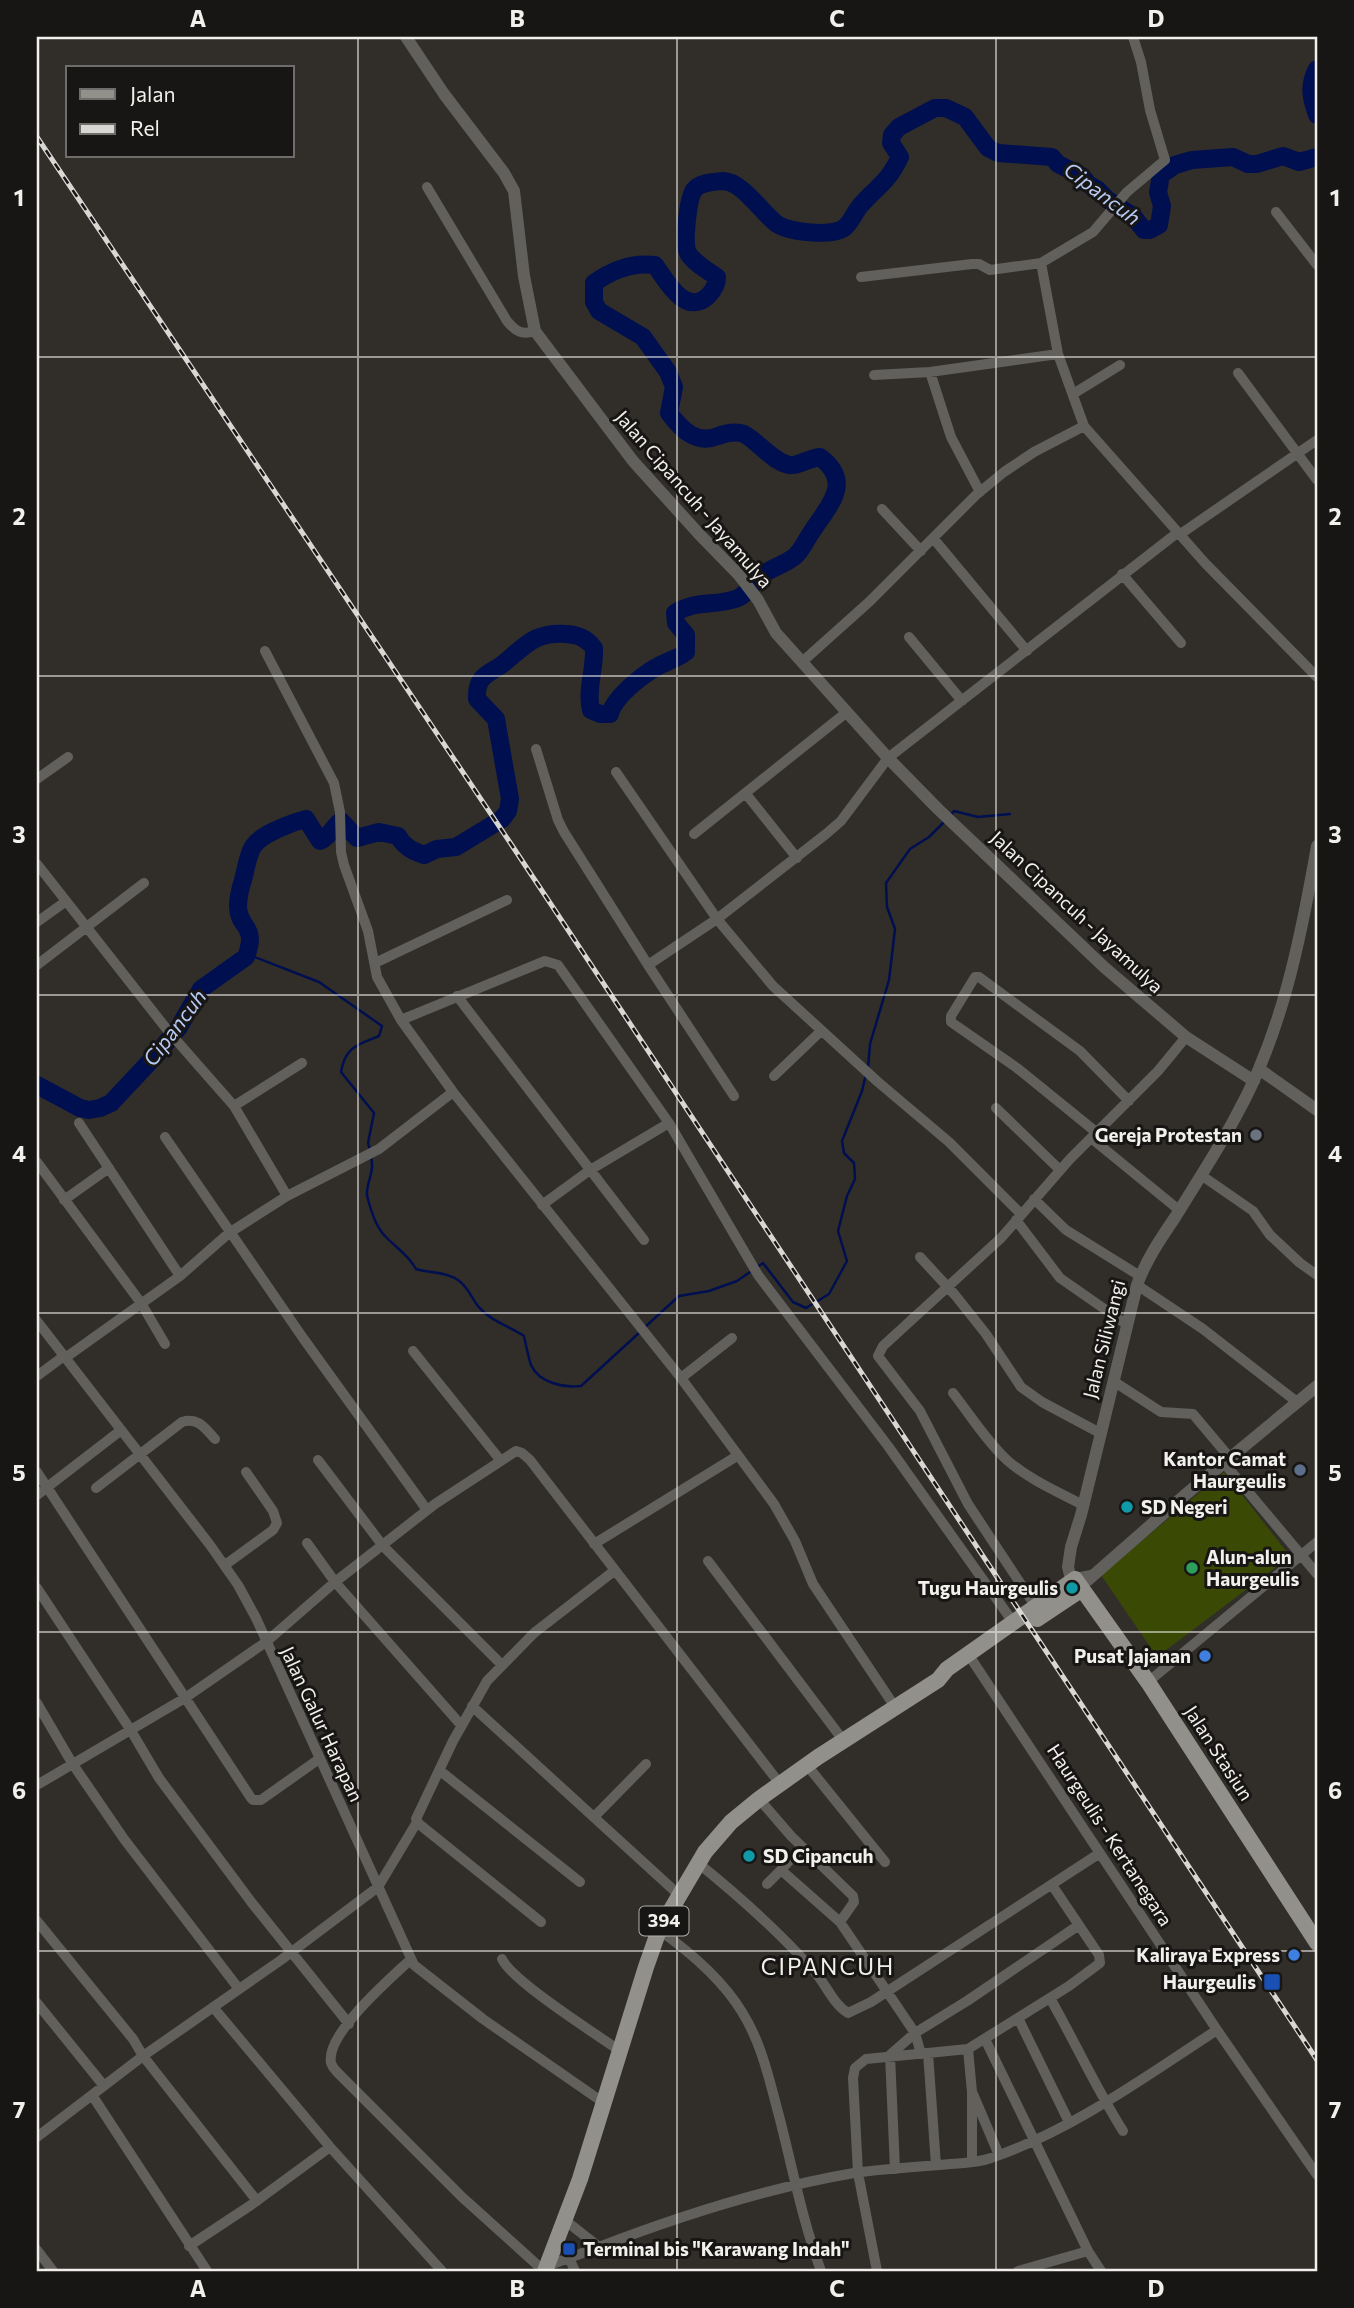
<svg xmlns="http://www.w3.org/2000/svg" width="1354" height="2308" viewBox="0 0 1354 2308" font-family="Commissioner,sans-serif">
	<rect width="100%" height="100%" fill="#312e2a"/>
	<path fill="#3a4904" d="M1224,1472L1286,1551L1284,1561L1157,1657L1101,1575Z"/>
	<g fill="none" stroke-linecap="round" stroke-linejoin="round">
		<path stroke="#000f4f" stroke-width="2.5" d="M950,816L954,811L978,817L1010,814
			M247,954L319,982L382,1026L379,1036C357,1045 345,1047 341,1072L374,1113L368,1143L370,1150
			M868,1068L870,1044L889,980L895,929L887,907L886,883L910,849L929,837L945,821
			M371,1157C375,1172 366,1183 367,1195C370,1208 376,1227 385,1236C396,1248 408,1254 416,1269C429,1273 447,1272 458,1280C468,1287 471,1297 478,1306C490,1321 509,1326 524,1336C526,1345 528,1356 531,1365C539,1383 564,1388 581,1386L640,1332
			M645,1327L679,1296L709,1291L737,1281L763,1263L793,1302L806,1308L829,1294L847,1261L838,1231L847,1196L855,1179L854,1163L844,1153L842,1141L862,1091L866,1074"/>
		<path stroke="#000f4f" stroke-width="18" d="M1317,69C1308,86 1311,98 1317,115
			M37,1085L80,1108L89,1110L100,1108L111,1103L157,1054L179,1027L201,989L246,957C258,924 239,930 238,907C238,898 240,889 243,880C250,853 247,843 276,830C286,826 295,821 306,819L320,841C330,837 332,827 341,821L357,838L379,832L398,836C404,847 413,851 424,855L437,849L456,847L502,819L508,811L510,799L496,719L477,699C476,674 489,675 504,663C527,644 535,632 566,634C579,635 586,638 594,648C595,669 586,691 591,710L600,714H610C615,695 649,669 667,662C675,658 679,658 686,652V635L676,623L675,613C697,599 716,607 738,598C747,594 751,586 757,579C766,569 783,566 794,557C803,550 806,539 813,530C830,504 853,482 820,457C811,458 803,463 794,465C778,468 758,441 744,434C736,431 726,433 718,436C696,445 681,429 669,413L674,387L668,372L643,337L599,311L594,302V283C612,270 632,262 655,265C666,280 685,317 708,296C714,290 717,285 717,277C707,270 694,263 688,253C683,243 688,199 694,190C700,182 714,182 723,181C742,181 762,213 777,224C789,232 831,237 844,228C851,223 854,213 860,206C877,186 887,184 900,157L891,143L892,135L899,127L935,108H946L965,117L988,148L998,153L1052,157L1058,164L1082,176L1088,184L1098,190L1108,200L1133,216L1144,230H1150L1159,225L1162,206L1158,192L1161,175L1175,165L1192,160L1233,157L1248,164H1257L1283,156L1299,162L1317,157"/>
		<path stroke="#61605d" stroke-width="10" d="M427,187L507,321C516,332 522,335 535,331
			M1276,212L1317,265
			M1041,263L1058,354L1084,426L1205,563L1317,677
			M861,277L972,264H979L990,270L1041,263L1093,232L1127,192L1165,160L1150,110L1141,62L1133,37
			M930,372L951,437L980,492
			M1238,373L1317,480
			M874,375L930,372L1058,354
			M1073,394L1120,365
			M882,509L921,551
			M1179,535L1317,440
			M933,538L1027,651
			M1122,574L1181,643
			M909,637L962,701
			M265,651L334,783L340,812L341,852L344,865L368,931L377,977L401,1020
			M802,662L869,602L976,495L1004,472L1034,452L1084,426
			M536,749L558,820L564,832L648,965L734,1096
			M616,772L717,919L773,986L878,1082L949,1142L1021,1214
			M37,779L68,757
			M746,794L797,858
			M694,834L847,712
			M37,864L169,1032L234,1106L287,1196
			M37,922L65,902
			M375,963L507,900
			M37,965L144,883
			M648,965L717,919L826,834L841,821L888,758L1177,533
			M457,996L644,1240
			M774,1076L821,1031
			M234,1106L302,1063
			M996,1108L1060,1170
			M79,1123L180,1276
			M1096,1132L1017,1068L951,1022V1016L975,977H979L1080,1051L1129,1101
			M165,1137L303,1338L427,1510
			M1091,1138L1179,1210
			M37,1162L141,1303L165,1344
			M1201,1175L1253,1211L1270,1235L1300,1263L1317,1275
			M1034,1199L1066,1230L1140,1276
			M64,1200L109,1168
			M542,1205L590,1170L669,1123
			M1016,1220L1060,1278L1126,1324
			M920,1257L955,1295L986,1334L1021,1387L1042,1402L1100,1433
			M1137,1285L1203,1329L1297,1402
			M37,1321L210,1545L238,1585L256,1618L414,1965L483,2019L604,2103
			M413,1351L501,1461
			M65,1358L180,1276L229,1233L287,1196L379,1149L453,1092
			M37,1376L64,1356
			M681,1378L732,1338
			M1113,1381L1161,1412L1193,1414L1230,1458
			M953,1393C971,1416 987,1442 1008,1461C1030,1480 1058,1492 1083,1505
			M318,1460L383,1546L501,1664
			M1224,1463L1317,1574
			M37,1472L251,1798L253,1800H261L319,1759
			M96,1488L182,1422C198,1417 205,1428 215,1439
			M37,1495L120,1431
			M307,1543L335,1582L461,1725
			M594,1544L737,1456
			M708,1561L843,1740
			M225,1565L273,1530L277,1523L273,1511L246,1472
			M37,1588L130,1729L159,1778L252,1903L349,2024
			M1036,1607L968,1504L920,1411L878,1356L883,1346L1001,1238L1070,1159L1158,1071L1186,1037
			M968,1654L1217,2030L1317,2175
			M1148,1682L1317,1542
			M37,1703L72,1763L124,1839L239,1989
			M472,1706L678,1894
			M895,1707L813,1584L795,1541L774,1504L681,1378L453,1092L401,1020L545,961L558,965L669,1123L758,1275L888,1446L1013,1622
			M806,1764L885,1862
			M439,1770L580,1882
			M37,1785L185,1698L266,1642L335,1582L435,1504L516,1451L522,1453L530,1460L780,1784
			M759,1799L791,1836L853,1896L854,1902L840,1922L915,2033L921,2054
			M594,1817L646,1764
			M802,1847L781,1870L840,1922
			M698,1863C739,1896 779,1932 814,1971C826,1984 833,2004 848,2013L871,2002L1100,1853
			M767,1884L781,1870
			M37,1921L133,2039L143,2056L37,2137
			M541,1922L419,1824L416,1819L453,1741L487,1681L534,1633L614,1571
			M659,1930C690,1952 722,1979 742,2012C761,2042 769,2078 778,2112C792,2165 802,2220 821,2271
			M411,1959C391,1978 325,2034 331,2063C332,2066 335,2070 337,2072L462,2197L544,2271
			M502,1959C512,1981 596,2034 620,2051
			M1050,1998C1075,2042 1096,2088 1123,2131
			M37,2003L104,2086
			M213,2007L330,2147L442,2271
			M1018,2018L1069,2122
			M985,2039L1088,2251L1101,2271
			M968,2049L972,2092V2162
			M973,2094L999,2155
			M92,2095L207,2271
			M936,2165L928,2053L968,2049L1069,1986L1100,1963L1099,1955L1052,1885
			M895,2169L890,2055L915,2033L967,2001L1079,1925
			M257,2201L143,2056L281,1960L378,1887L417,1822
			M189,2246L251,2205L330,2147
			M599,2247C682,2215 766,2188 854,2173C882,2169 911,2167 939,2165C956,2163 975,2164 991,2158C1073,2130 1146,2076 1217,2030
			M37,2250L53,2271
			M569,2258L575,2271
			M547,2266L599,2247L566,2221
			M877,2271L858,2173L853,2078L855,2068L866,2059L927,2053
			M1018,2271L1088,2251"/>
		<path stroke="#61605d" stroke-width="12" d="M406,37L444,94L504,173L514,191L524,276L535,331L633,461L699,534L739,575L758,600L776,633L888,758L938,809L1104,967L1186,1037L1254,1081
			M1259,1069L1317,1110
			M1091,1576L1075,1579L1070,1575L1068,1567L1071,1547L1081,1515L1137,1285C1146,1260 1161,1238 1176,1216C1196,1183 1218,1150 1236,1116C1282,1034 1301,937 1317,846
			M1088,1580L1185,1495L1317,1386"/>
		<path stroke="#92908b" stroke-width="16" d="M1037,1619L1082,1589
			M545,2271L580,2179L646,1967L659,1930L705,1852L731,1822L759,1799L818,1757L938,1680L947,1669L1075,1579L1148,1682L1317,1943"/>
		<g stroke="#d9d7d4" stroke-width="5">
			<path id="rail" d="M37,137L513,847L1317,2060"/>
		</g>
		<use href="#rail" stroke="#181614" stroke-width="2.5" stroke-dasharray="8" stroke-linecap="butt"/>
	</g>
	<path fill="none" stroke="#f2f0ed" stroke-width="2" stroke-opacity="0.55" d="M358,37V2271M677,37V2271M996,37V2271M37,357H1317M37,676H1317M37,995H1317M37,1313H1317M37,1632H1317M37,1951H1317"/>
	<circle fill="#6b7280" stroke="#181614" stroke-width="2.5" cx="1256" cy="1135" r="7"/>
	<circle fill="#5c6f8a" stroke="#181614" stroke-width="2.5" cx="1300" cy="1470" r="7"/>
	<g fill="#0f9aa8" stroke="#181614" stroke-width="2.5">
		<circle cx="1127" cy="1507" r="7"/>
		<circle cx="1072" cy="1588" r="7"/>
		<circle cx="749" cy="1856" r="7"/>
	</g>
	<circle fill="#2e9e5b" stroke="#181614" stroke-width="2.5" cx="1192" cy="1568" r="7"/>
	<g fill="#3f7fe0" stroke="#181614" stroke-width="2.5">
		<circle cx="1205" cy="1656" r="7"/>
		<circle cx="1294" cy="1955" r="7"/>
	</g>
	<g fill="#1a4fb4" stroke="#181614" stroke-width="2.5">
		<rect x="1263" y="1973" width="18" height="18" rx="3.5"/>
		<rect x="562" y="2242" width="14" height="14" rx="3.5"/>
	</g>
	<g text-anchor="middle" stroke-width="6" stroke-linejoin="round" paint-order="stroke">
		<rect fill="#181614" stroke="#b1afac" stroke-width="2" x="639.5" y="1906.5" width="49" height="29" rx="5"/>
		<g font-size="18" font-weight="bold" fill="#f2f0ed">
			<text x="664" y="1927">394</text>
		</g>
		<g font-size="19" fill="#f2f0ed" stroke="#181614">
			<text transform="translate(694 499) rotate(49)" y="7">Jalan Cipancuh - Jayamulya</text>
			<text transform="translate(1077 912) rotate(43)" y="7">Jalan Cipancuh - Jayamulya</text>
			<text transform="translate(1104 1339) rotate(-76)" y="7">Jalan Siliwangi</text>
			<text transform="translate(322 1724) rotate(65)" y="7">Jalan Galur Harapan</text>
			<text transform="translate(1219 1753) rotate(57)" y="7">Jalan Stasiun</text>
			<text transform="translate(1110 1835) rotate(57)" y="7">Haurgeulis - Kertanegara</text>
		</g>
		<g font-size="19" font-weight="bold" fill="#f2f0ed" stroke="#181614" text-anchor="end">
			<text x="1242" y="1142">Gereja Protestan</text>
			<text x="1286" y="1466">Kantor Camat<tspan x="1286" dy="22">Haurgeulis</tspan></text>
			<text x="1141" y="1514" text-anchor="start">SD Negeri</text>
			<text x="1206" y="1564" text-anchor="start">Alun-alun<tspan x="1206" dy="22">Haurgeulis</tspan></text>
			<text x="1058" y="1595">Tugu Haurgeulis</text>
			<text x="1191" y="1663">Pusat Jajanan</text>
			<text x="763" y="1863" text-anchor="start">SD Cipancuh</text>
			<text x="1280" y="1962">Kaliraya Express</text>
			<text x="1256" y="1989">Haurgeulis</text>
			<text x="583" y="2256" text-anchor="start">Terminal bis "Karawang Indah"</text>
		</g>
		<g font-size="21" font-style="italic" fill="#b7cbf2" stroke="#181614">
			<text transform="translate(1102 194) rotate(37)" y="7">Cipancuh</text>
			<text transform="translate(175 1028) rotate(-53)" y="7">Cipancuh</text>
		</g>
		<g font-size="23" letter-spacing="2" fill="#f2f0ed" stroke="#181614">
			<text x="828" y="1975">CIPANCUH</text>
		</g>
	</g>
	<rect width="1354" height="2308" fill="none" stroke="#181614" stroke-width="77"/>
	<rect x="66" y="66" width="228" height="91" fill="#181614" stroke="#6f6d6b" stroke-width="2"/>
	<rect x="80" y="89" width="35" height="10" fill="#92908b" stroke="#6f6d6b" stroke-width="2"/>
	<text x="130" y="102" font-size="21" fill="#f2f0ed">Jalan</text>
	<rect x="80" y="124" width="35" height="10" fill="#d9d7d4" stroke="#6f6d6b" stroke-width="2"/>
	<text x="130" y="136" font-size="21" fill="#f2f0ed">Rel</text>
	<rect x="38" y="38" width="1278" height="2232" fill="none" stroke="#f2f0ed" stroke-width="2.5"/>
	<g font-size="23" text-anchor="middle" font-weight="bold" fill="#f2f0ed">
		<text x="198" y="27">A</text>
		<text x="517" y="27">B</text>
		<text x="837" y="27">C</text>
		<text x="1156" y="27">D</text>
		<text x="19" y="206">1</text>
		<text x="1335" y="206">1</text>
		<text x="19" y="525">2</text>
		<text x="1335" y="525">2</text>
		<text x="19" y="843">3</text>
		<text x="1335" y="843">3</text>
		<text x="19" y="1162">4</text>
		<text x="1335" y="1162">4</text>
		<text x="19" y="1481">5</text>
		<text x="1335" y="1481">5</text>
		<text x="19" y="1799">6</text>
		<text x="1335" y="1799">6</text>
		<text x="19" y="2118">7</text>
		<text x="1335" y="2118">7</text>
		<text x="198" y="2297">A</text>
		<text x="517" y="2297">B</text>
		<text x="837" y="2297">C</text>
		<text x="1156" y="2297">D</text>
	</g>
</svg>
